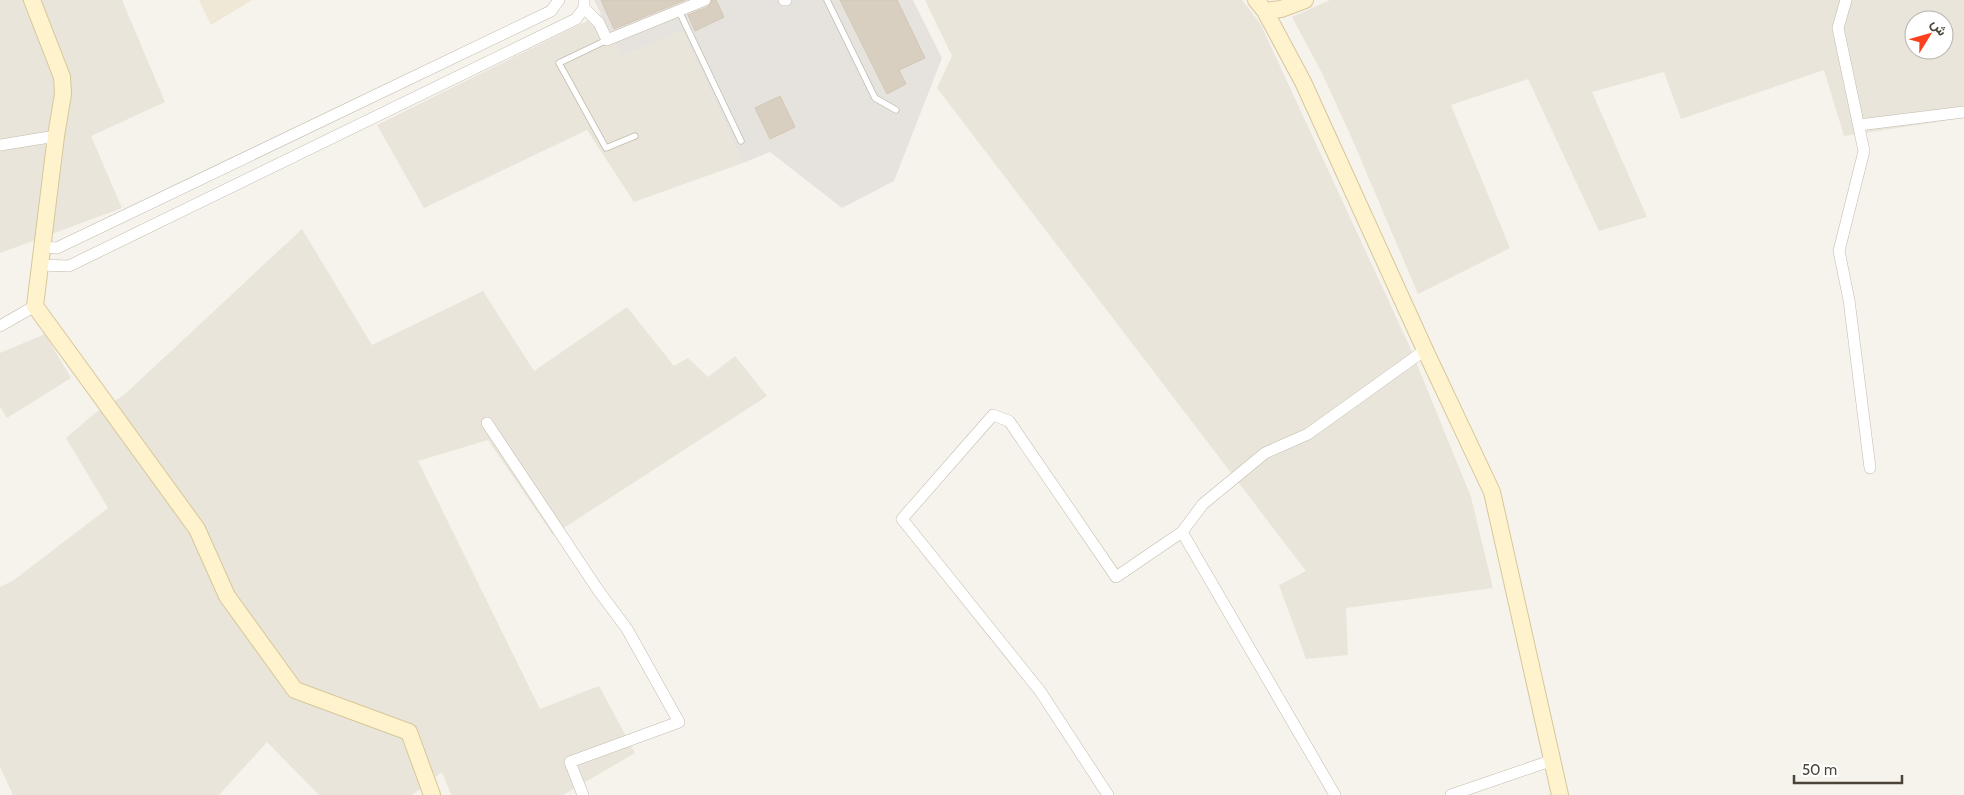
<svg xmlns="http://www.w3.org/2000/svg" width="1964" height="795" viewBox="0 0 1964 795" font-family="Cabin,Vazirmatn,sans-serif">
	<rect width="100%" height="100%" fill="#f6f3ec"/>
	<path fill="#eae5da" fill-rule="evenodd" d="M0,0H122L165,102L91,136L122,208L0,253Z
		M925,0H1242L1260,23L1410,347L1471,497L1493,588L1346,608L1348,655L1306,659L1279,585L1306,571L937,88L952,56Z
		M1330,0H1964V118L1844,136L1824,70L1681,119L1664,72L1592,92L1647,217L1599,231L1528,79L1451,105L1510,248L1418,294L1353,141L1322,73L1292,17ZM1914,20H1944V50H1914Z
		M601,14L622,57L682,31L743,163L634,202L587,130L424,208L377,125Z
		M302,229L372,345L483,291L534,371L627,307L674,366L688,358L708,377L735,356L767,396L553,535L488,440L418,461L540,709L599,686L635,753L563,795H451L442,772L412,795H319L267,742L219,795H13L0,767V587L14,580L108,508L66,438L94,414L124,395Z
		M45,334L71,378L7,418L0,407V353Z"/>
	<path fill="#e6e2dd" d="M594,0H913L942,58L894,181L842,208L770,152L743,163L682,31L622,57Z"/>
	<path fill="#efe8d6" d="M199,0H252L211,25Z"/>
	<path fill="#d8cfc1" stroke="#d3c7b4" d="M601,0H685L614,29Z
		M712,0H716L724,17L695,31L688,15L708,7Z
		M840,0H897L925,58L899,70L906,84L887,94Z
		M780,96L795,127L770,139L755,108Z"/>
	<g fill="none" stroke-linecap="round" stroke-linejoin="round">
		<g stroke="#c2bbae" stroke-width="7">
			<path id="lane" d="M827,0L875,98L896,110
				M679,11L741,141
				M607,40L559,63L606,148L635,136"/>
		</g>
		<g stroke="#c2bbae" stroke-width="12">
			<path id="street" d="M784,0H786
				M1846,0L1838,28L1864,151L1839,251L1849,300L1870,468
				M584,8L599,23L607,40L705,0
				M1859,125L1964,112
				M0,145L56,136
				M43,247L57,248L551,11L559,0
				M40,265L69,266L576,19L584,8V0
				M0,326L35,306
				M487,423L598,590L627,629L679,722L570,762L583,795
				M1108,795L1040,691L902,519L993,415L1009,421L1116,577L1182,532
				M1335,795L1182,532L1203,504L1265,453L1308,434L1425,350
				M1451,795L1553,760"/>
		</g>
		<g stroke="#d6c79b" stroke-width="18">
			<path id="secondary" d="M32,0L62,77L63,94L56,136L35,306L197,529L227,596L295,690L409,732L432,795
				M1256,0L1265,11L1303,82L1425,350L1492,492L1560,795
				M1265,11L1281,9L1305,0"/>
		</g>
		<use href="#lane" stroke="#fff" stroke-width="5.5"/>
		<use href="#street" stroke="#fff" stroke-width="11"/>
		<use href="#secondary" stroke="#fff3cd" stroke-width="16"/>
	</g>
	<g transform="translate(1929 35) rotate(53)"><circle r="24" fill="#ffffff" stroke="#b7b4b0"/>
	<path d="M0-4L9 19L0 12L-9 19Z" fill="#fc3f1d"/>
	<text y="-8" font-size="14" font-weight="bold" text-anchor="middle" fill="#4b4439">ش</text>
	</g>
	<path d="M1794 775v8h108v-8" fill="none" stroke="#4b4439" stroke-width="2.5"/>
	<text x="1802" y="775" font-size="15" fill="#4b4439" stroke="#ffffff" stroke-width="4" paint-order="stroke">50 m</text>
</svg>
